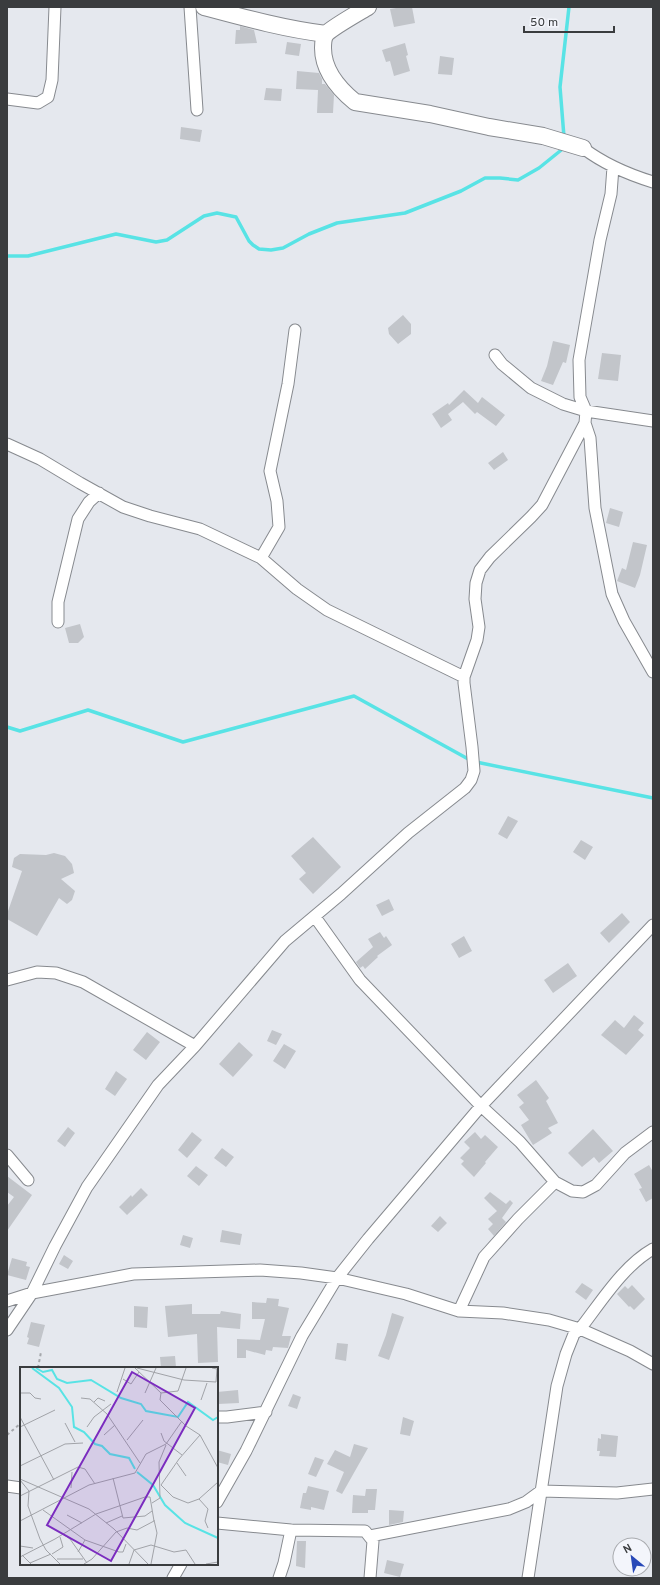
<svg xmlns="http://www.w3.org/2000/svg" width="660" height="1585" viewBox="0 0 660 1585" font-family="Overpass,sans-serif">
	<rect width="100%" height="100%" fill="#e5e8ee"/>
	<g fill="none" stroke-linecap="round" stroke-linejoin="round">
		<path stroke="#58e3e5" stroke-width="3.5" d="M564,137L560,87L569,7
			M7,256H28L116,234L156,242L167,240L204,216L217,213L236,217L249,241L253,245L259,249L271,250L283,248L309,234L337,223L405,213L461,191L485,178H500L518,180L539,168L565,147
			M7,727L20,731L88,710L183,742L354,696L470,760
			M476,762L653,798"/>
	</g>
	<path fill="#c2c5ca" d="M402,7H412L415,23L394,27L390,9Z
		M240,26L254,30L257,43L235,44L236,30H240Z
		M287,42L301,44L299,56L285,54Z
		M405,43L408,55L406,56L410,71L394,76L390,61L386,62L382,50Z
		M440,56L454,58L452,75L438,74Z
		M297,71L319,73L322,79V84H325L334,95L333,113H317L318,90L296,89Z
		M266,88L282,89L281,101L264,100Z
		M181,127L202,130L200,142L180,139Z
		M403,315L411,324V334L398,344L389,334L388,328Z
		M553,341L570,345L566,363L563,362L553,385L541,381L547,366Z
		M602,353L621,355L618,381L598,379Z
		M464,390L478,403L482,397L505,415L496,426L477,412L475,414L463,402L448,414L452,420L441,428L432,414L448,403L449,405Z
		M503,452L508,460L494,470L488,463Z
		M610,508L623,512L619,527L606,523Z
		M633,542L647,545L640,575L635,588L617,581L622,568L626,570Z
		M80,624L84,637L78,643H69L65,628Z
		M508,816L518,821L507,839L498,834Z
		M313,837L341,867L313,894L299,879L306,873L291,856Z
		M581,840L593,847L585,860L573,852Z
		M54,853L65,856L72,864L74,873L61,879L75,891L72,900L67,904L59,898L37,936L7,919V914L22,871L12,867L14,858L20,854L46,855Z
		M389,899L394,910L382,916L376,905Z
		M622,913L630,922L609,943L600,933Z
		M380,932L384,938L386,936L392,945L377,956L378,957L365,969L363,966L360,968L356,962L373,947L368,939Z
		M464,936L472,951L459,958L451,944Z
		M568,963L577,976L553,993L544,980Z
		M634,1015L644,1023L638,1030L644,1035L626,1055L601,1035L615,1020L624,1028Z
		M272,1030L282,1034L276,1045L267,1041Z
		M147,1032L160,1042L146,1060L133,1050Z
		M239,1042L253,1055L233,1077L219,1064Z
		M284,1044L296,1051L285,1069L273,1061Z
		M116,1071L127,1079L115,1096L105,1089Z
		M536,1080L549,1098L546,1101L558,1123L548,1128L552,1133L533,1145L521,1125L529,1120L519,1107L524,1103L517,1095Z
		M68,1127L75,1133L65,1147L57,1141Z
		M593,1129L613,1151L599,1163L594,1157L582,1167L568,1153Z
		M192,1132L202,1140L187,1158L178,1150Z
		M475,1132L481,1139L485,1135L498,1147L485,1162L486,1163L474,1177L461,1164L464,1161L460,1158L470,1148L464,1142Z
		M222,1148L234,1157L226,1167L214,1158Z
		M649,1165L653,1172V1198L646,1202L639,1189L642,1188L634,1174Z
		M196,1166L208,1175L199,1186L187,1176Z
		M7,1176L32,1195L7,1231V1206L14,1197L7,1192Z
		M141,1188L148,1195L127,1215L119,1207L131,1195L132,1197Z
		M490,1192L506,1204L510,1200L513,1203L502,1218L506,1222L494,1236L488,1229L493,1224L488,1219L497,1211L484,1198Z
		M440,1216L447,1223L438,1232L431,1226Z
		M222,1230L242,1234L240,1245L220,1242Z
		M183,1235L193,1238L190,1248L180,1245Z
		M64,1255L73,1261L68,1269L59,1264Z
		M12,1258L27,1262L26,1266L30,1267L26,1280L7,1275Z
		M582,1283L593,1290L586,1300L575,1292Z
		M632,1285L645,1299L634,1310L630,1306L629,1307L617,1294L625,1286L628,1289Z
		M267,1298L279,1299L278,1306L289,1308L282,1336H291L288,1348L273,1347L272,1351L266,1350L265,1355L246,1350V1358H237V1339L260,1340L265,1319H252V1302L266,1303Z
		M192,1304V1314H220L221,1311L241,1314L240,1329L217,1327L218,1362L198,1363L197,1334L168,1337L165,1306Z
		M134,1306L148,1307L147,1328L134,1327Z
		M392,1313L404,1317L389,1360L378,1356L386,1335Z
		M31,1322L45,1325L39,1347L27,1344L29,1338L27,1337Z
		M337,1343L348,1344L346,1361L335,1359Z
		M175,1356L176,1367L161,1368L160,1357Z
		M238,1390L239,1403L218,1404L217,1392Z
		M293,1394L301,1397L297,1409L288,1406Z
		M403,1417L414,1421L410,1436L400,1434Z
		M601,1434L618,1436L616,1457L599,1456L600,1451H597L598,1438L601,1439Z
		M354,1444L368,1448L342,1494L336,1491L344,1472L327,1464L335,1450L350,1457Z
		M217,1450L231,1454L228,1465L217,1462Z
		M315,1457L324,1460L316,1477L308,1474Z
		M308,1486L329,1491L324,1510L311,1507V1510L300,1508L303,1493H306Z
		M366,1489H377L375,1510H368V1513H352L353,1495L365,1496Z
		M389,1510L404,1511L403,1522L389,1525Z
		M297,1541H306L305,1568L296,1566Z
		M387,1560L404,1564L400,1577L384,1573Z"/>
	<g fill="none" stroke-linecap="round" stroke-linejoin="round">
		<g stroke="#878a8f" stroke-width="13">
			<path id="street" d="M190,7L197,110
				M7,99L38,103L48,97L52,80L55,7
				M583,148C604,164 627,174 653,182
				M495,355L502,364L531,388L563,404L586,411L653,421
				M585,423L590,438L595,508L612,594L624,621L653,672
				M7,444L40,459L80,483L123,507L150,516L200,529L261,558L297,589L327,610L464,677
				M261,558L279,527L277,501L270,471L288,384L295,330
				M58,622V602L78,519L89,502L99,493
				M315,917L360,980L481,1106L520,1142L555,1182L572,1191L583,1192L596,1185L625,1153L653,1132
				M7,980L37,972L56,973L83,982L195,1046
				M7,1155L28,1180
				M7,1301L32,1293L133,1274L260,1270L301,1273L337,1278L406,1294L459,1311L503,1313L549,1320L580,1329L630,1351L653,1364
				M459,1311L484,1257L518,1219L555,1182
				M7,1330L32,1293L55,1246L87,1187L158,1085L195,1046L285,941L341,894L408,833L465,788L471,780L474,771L472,747L464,683V677L477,640L479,627L475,599L476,583L480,570L490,557L531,517L542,505L585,423L586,411L580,397L579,360L600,240L611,194L613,167
				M217,1417H227L266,1412
				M7,1486L21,1488
				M217,1502L246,1451L302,1336L337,1278L368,1239L481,1106L653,925
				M217,1523L291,1530L365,1531L373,1541L370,1578
				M370,1536L509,1509L526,1502L541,1491L617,1493L653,1489
				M173,1578L181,1564
				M279,1578L284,1563L291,1530
				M528,1578L557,1386L566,1354L574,1334L580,1329C601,1302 623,1266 653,1249"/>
		</g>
		<g stroke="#878a8f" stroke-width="18">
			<path id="secondary" d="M204,7C245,18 285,29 326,34
				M368,7C358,13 333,27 326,34C323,38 323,43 323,48C323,70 339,89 355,102L430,114L489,127L543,136L583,148"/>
		</g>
		<path stroke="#a5a8ac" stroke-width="2" stroke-dasharray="3 3" stroke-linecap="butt" d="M38,1368L41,1352
			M7,1435L21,1423"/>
		<use href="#street" stroke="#fff" stroke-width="11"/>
		<use href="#secondary" stroke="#fff" stroke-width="16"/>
	</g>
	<g transform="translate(20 1367)">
		<rect width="198" height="198" fill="#e5e8ee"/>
		<path fill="none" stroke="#58e3e5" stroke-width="2" d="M12,1L39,21L52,40L54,60L64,65L75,77L82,79L90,87L109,91L115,102M16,1L23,5L32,3L37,12L47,16L71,13L101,31L121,37L126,44L158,50L168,35L193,53L198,50M117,105L133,118L145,138L165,156L198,171"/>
		<path fill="none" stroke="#a1a3a8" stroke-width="1" d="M115,1L141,26M117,1L164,13L196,15L197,2L192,1M166,1L158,24L141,26L140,33L166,59L180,68L198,101M103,12L111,17L119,5M97,25L105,1M0,26H10L15,31L21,32M125,26L136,1M61,31L70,32L87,47L120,96M181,33L187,16M74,35L78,31L85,34M0,50L34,113M45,56L55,75M0,60L35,43M67,60L74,50L91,37M141,66L144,74L162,88M84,68L95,58M107,73L123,53M157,96L166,109M0,99L45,77L63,76M93,111L103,151L125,149L132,144M0,112L69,142L94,162L128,197M0,113L9,124L8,139L20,172L26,183L40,197M51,121L52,105M0,129L58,100L65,102L75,117M179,132L168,136L153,130L141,118L159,92L180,68M132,136L140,131L139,95L146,78M23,143L65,173L58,185M47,148L62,156M0,154L69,118L115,106L126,87L146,77L162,54M86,156L102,149M188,161L185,154L188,142L179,132L198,115M43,167L50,172L67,196M65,173L99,185H103L106,177M0,179L13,181M32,187L43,180L40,170M2,188L11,197M0,190L35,172L76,147L125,130H130L134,154L117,163L107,161L96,165L72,192L64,197M37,192H63M10,196L31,187M109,197L114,183L131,178L154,185L166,183L175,197M131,197L137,166L134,153M186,197L198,195"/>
		<path fill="#7b2cbf" fill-opacity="0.15" stroke="#7b2cbf" stroke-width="2" d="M112,5L175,41L91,194L27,158Z"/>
		<rect width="198" height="198" fill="none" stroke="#3a3c3e" stroke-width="2"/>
	</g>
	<rect width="660" height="1585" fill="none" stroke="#3a3c3e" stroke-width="16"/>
	<g transform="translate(632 1557) rotate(331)"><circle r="19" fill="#f3f5fb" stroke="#a9abaf"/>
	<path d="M0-3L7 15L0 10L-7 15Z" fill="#2849b8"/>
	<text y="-6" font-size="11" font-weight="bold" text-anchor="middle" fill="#3a3c3e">N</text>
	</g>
	<path d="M524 26v6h90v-6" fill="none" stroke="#3a3c3e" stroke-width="2"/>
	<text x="530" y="26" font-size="12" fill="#3a3c3e" stroke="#f3f5fb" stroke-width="3" paint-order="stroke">50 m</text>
</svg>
